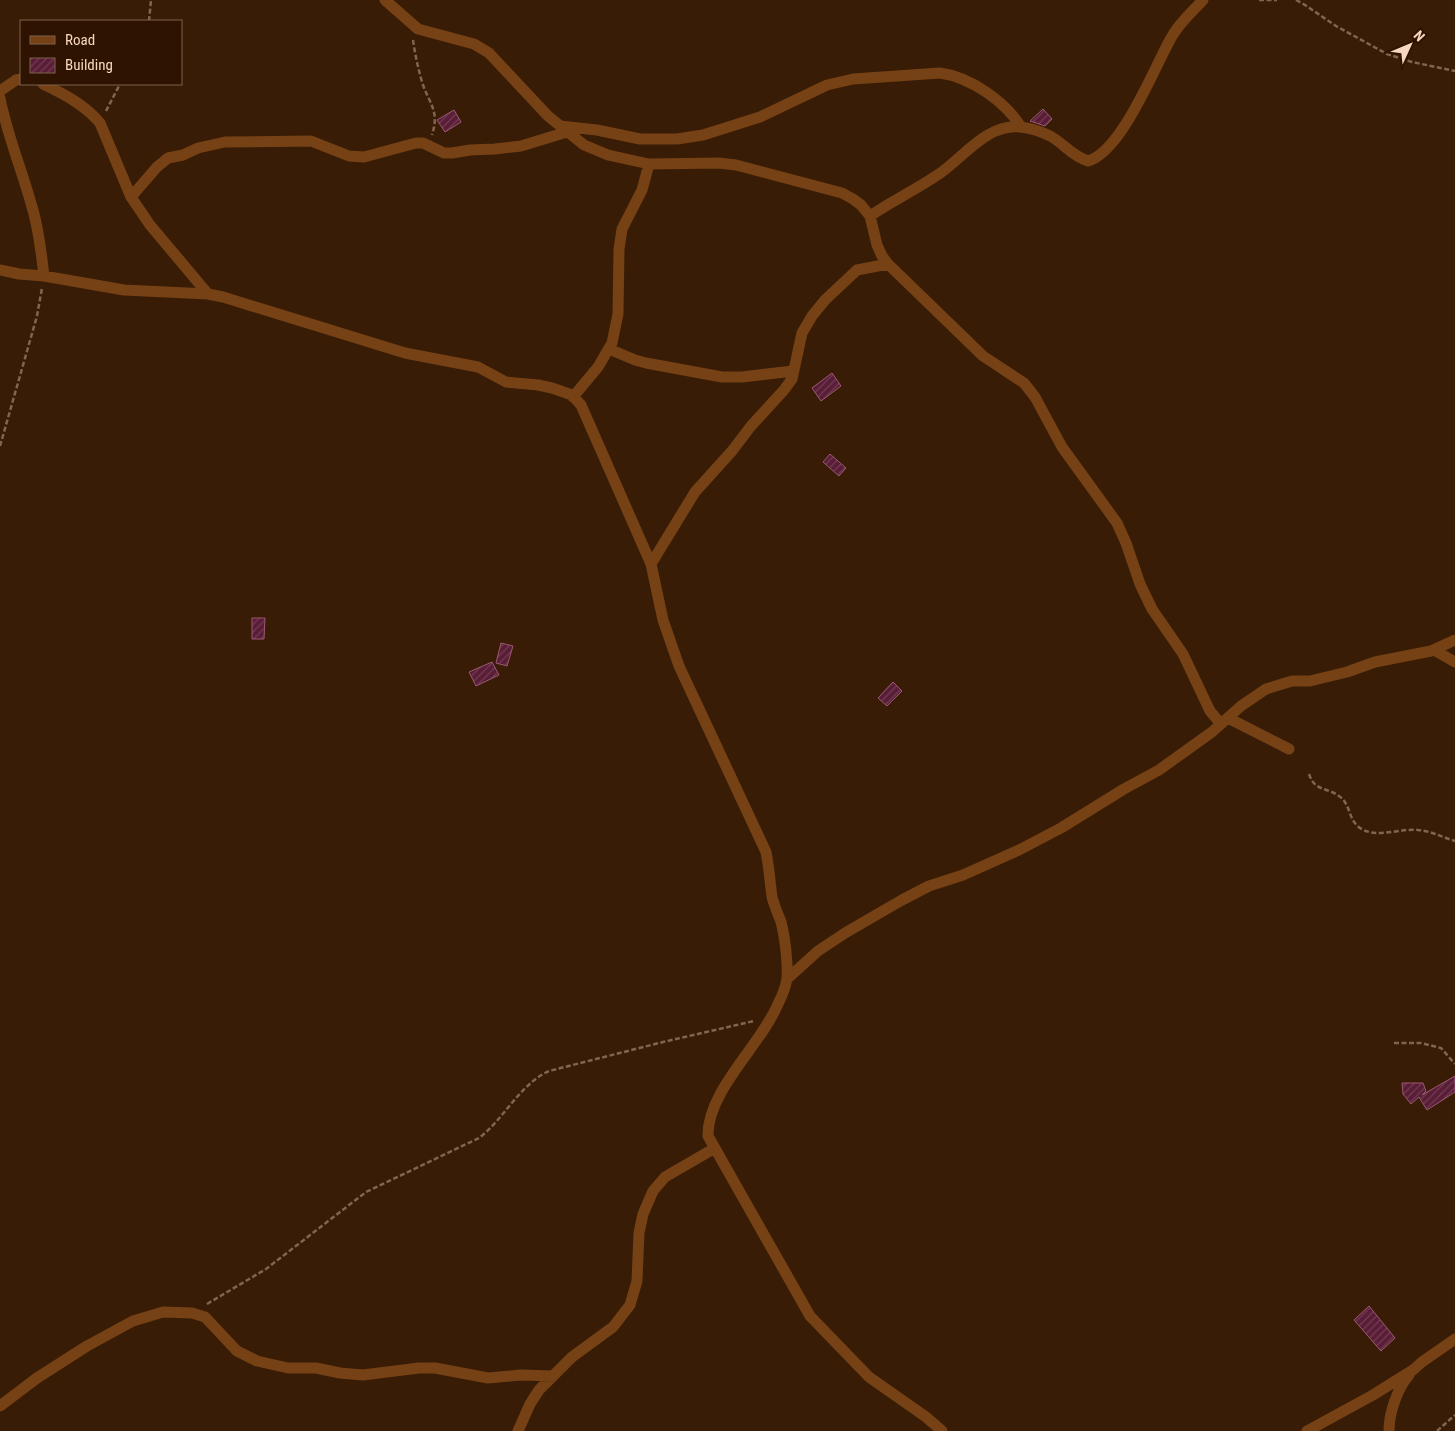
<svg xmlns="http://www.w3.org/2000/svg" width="1455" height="1431" viewBox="0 0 1455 1431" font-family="'Roboto Condensed',sans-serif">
	<defs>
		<pattern id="building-hatch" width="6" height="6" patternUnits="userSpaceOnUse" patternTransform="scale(1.25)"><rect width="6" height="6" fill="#591d37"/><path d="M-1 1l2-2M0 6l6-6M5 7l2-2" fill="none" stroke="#723d52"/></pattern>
	</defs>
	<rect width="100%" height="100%" fill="#381c05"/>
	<path fill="url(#building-hatch)" stroke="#9c5973" d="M1043,109L1052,119L1045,126L1030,121Z
		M454,110L461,122L445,132L437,120Z
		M832,373L841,386L821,401L812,388Z
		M830,454L846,468L839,476L823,462Z
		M252,618H265L264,639H252Z
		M501,643L513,646L507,666L496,663Z
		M492,662L499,675L476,686L469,672Z
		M893,682L902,691L887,706L878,698Z
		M1455,1076V1092L1427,1110L1419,1097L1411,1104L1403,1094L1402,1083H1423L1426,1091L1422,1095Z
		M1369,1306L1395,1338L1381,1351L1354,1320Z"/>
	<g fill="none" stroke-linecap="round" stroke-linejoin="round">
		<path stroke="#82654e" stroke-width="2.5" stroke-dasharray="5 2.5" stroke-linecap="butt" d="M1259,0H1277
			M1296,0L1305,5L1336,26L1387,54L1412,62L1455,71
			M149,21L151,0
			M413,40C415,54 418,68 422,82C429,104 440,110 432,135
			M106,111L120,84
			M0,446L37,316L42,288
			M1309,774C1315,792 1327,787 1339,796C1351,804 1348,820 1360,828C1376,839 1400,828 1418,830C1431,831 1442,837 1455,841
			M1394,1043H1421L1441,1048L1455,1064
			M207,1304L266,1269L366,1192L479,1138C504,1119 520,1084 549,1071L663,1042L754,1021
			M1437,1431L1455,1415"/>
		<path stroke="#764114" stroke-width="11" d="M385,0L418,29L474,44L489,53L548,116L584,145L608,155L649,164L719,163L736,165L842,193L853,199L861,205L870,216L877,245L882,256L888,264L983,356L1024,383L1035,397L1062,447L1117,523L1126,543L1140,584L1152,609L1183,654L1210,711L1221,724
			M43,84C64,94 85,105 100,123L131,197L150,225L208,294
			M0,91L16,80L21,79
			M0,98C7,135 22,170 32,207C39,229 41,252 44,276
			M560,126L597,130L640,139H677L703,135L760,117L827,85L853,79L940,73C970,77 1005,101 1021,127
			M131,197L157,167L168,158L183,155L198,148L225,142L311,141L349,156L364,157L416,143H423L444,153H452L470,150L495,149L521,146L567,132
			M870,216C892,201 917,189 939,174C964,157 986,124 1020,127C1030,128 1042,132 1050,136C1065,144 1070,155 1088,161C1122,151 1154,68 1171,38C1179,23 1192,12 1203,0
			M0,270L19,274L44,276L124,290L208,294L223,297L405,353L478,367L506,382L538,385L552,388L572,395L581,405L651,564L663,620L679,666L766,852C769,867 770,882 772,897C774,905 778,914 781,922C785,937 788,963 787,978C786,987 782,996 778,1004C761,1045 707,1091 708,1136L810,1316L869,1377L926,1417L942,1431
			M609,349L635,360L646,363L722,377H742L793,371
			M573,397L598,367L612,343L618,314L619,249L622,229L642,190L649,164
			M651,564L695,492L732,451L751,426L784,390L792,379L802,333L812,316L825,300L857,270L888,264
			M1434,650L1455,662
			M1228,718L1289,749
			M787,979L818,951L845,933L902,900L929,886L963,875L1019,850L1061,828L1124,789L1159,770L1212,732L1241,706L1266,689L1292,681H1310L1347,672L1375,662L1431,651L1455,640
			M0,1406L37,1378L87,1346L133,1321L163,1312L192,1313L205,1317L237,1351L257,1361L288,1368H316L340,1373L363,1375L419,1368H435L488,1378L521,1375L553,1376
			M518,1431L530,1404L539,1390L572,1357L613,1327L630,1305L637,1281L639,1233L643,1214L653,1191L665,1177L715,1148
			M1307,1431L1373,1395L1413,1370L1422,1362L1455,1339
			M1389,1431C1389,1413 1397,1389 1409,1375"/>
	</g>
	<rect x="20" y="20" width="162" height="65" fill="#2e1300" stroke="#7e614d"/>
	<rect x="30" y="36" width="25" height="8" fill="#764114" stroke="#7e614d"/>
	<text x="65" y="45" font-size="15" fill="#f7d7c1">Road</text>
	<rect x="30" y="58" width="25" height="15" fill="url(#building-hatch)" stroke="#7e614d"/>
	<text x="65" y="70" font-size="15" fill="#f7d7c1">Building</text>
	<g transform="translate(1410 45) rotate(46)" stroke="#2e1300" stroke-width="4" paint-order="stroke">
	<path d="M0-4L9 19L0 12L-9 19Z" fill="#f7d7c1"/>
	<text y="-8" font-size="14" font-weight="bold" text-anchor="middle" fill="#f7d7c1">N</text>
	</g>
</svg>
